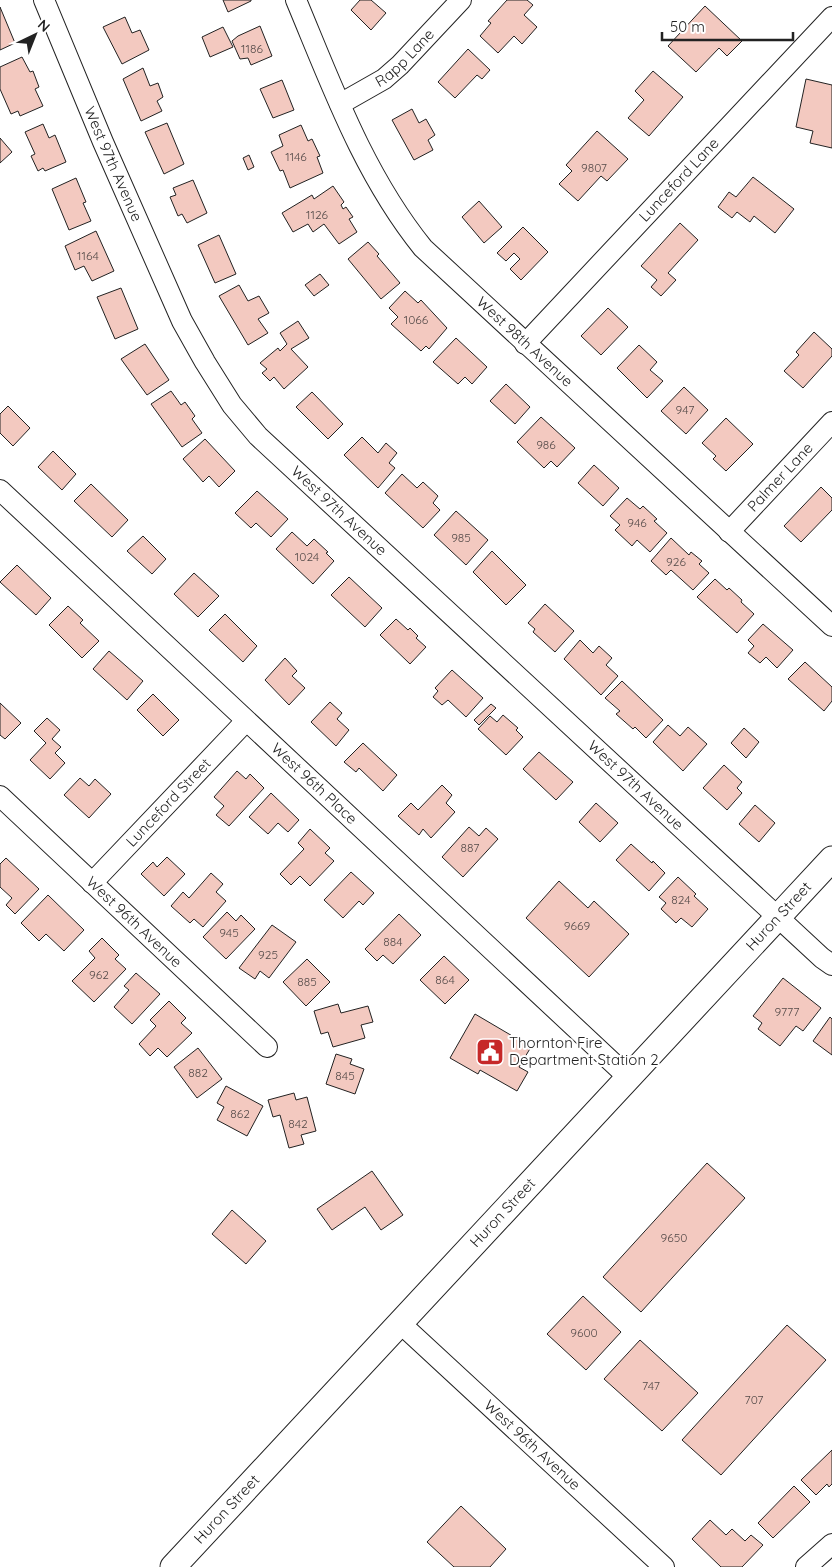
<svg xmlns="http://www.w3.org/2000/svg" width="832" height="1567" viewBox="0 0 832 1567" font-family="Quicksand,sans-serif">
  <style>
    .building { fill: #f3c9c0; stroke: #222 }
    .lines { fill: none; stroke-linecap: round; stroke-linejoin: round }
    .minor-casing { stroke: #222; stroke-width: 22 }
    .major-casing { stroke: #222; stroke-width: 27 }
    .minor { stroke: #fff; stroke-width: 20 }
    .major { stroke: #fff; stroke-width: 25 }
    .labels { text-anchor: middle; stroke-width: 4; stroke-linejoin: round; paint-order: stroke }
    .number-label { font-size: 12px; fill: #564c4a }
    .street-label { font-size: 15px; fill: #222; stroke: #fff }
    .poi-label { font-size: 15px; fill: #222; stroke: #fff; text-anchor: start }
  </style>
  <rect width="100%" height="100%" fill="#fff"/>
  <path class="building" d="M223 0H251V1L228 12Z
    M360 0H371L386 13 371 30 351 10Z
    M507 0H527L533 5 524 15 537 27 522 44 514 36 498 53 480 36 491 23 488 21Z
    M705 6 742 41 727 56 719 48 696 72 668 46Z
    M0 7 15 43 0 50Z
    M125 17 132 33 140 30 149 50 122 64 103 27Z
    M260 26 272 56 251 65 248 58 240 59 232 41 238 36Z
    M223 27 233 47 210 57 202 37Z
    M468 49 490 70 482 79 477 75 455 98 438 82Z
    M22 57 30 72 33 71 39 87 35 89 43 106 20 116 18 111 11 114 0 89V67Z
    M143 68 150 86 158 83 163 97 157 101 162 111 141 121 123 79Z
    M653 71 683 97 649 136 628 118 644 100 635 91Z
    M806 79 832 85V148L810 143 813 131 796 127Z
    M282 80 294 110 273 118 260 89Z
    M412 109 419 123 426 119 435 135 428 140 433 150 414 160 392 120Z
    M167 123 184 164 164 174 145 132Z
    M43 124 49 138 55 135 66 162 45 171 43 168 38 171 31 156 35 154 25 132Z
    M301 125 308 141 312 139 320 156 317 157 323 173 290 188 283 170 280 171 271 152 283 146 279 135Z
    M597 131 628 159 607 181 601 176 578 201 559 184 572 171 566 165Z
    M0 138 12 152 0 163Z
    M249 155 254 167 248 170 243 158Z
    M753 177 794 209 775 233 754 216 750 222 737 212 732 218 718 207 729 192 736 197Z
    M76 178 86 202 83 203 91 221 69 230 52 189Z
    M193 180 207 213 187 223 182 214 178 216 170 197 176 195 173 188Z
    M333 186 344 202 341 205 343 209 346 207 353 217 349 219 357 232 339 244 324 224 313 232 308 224 293 232 282 213 312 195 314 199Z
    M479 201 502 227 484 243 462 217Z
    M680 223 698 240 668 273 676 280 661 296 651 287 657 280 641 266Z
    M523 227 548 252 521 280 510 269 520 259 514 253 506 261 497 253Z
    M96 231 114 271 92 281 84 266 75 270 65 246Z
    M219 235 236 274 215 283 198 245Z
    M368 242 379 254 377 256 400 283 381 299 348 259Z
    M320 274 329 285 314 296 305 285Z
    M239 285 248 301 259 296 269 313 258 319 268 333 248 345 219 296Z
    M121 288 138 329 115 339 97 297Z
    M405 291 418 303 421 300 447 328 429 349 426 346 421 351 391 324 398 317 389 308Z
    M608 308 628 327 601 355 581 336Z
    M298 321 309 338 291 349 308 367 284 389 274 377 270 381 262 373 267 369 260 363 278 348 280 351 287 344 280 333Z
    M814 332 832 349V356L803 388 784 371 799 355 796 352Z
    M456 338 487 367 472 384 465 377 458 384 433 362Z
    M145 344 169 380 147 395 121 359Z
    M639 345 657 362 650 370 663 381 647 398 617 368Z
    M506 384 530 407 515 424 490 401Z
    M684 387 708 410 686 434 661 411Z
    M171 391 181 405 185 402 195 416 192 419 202 433 182 447 151 404Z
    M312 392 343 424 328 439 296 407Z
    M8 406 30 428 13 446 0 433V414Z
    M541 417 575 448 557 467 551 461 544 468 517 442Z
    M726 418 753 444 726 471 713 459 716 456 702 443Z
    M362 437 378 453 386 443 397 453 389 463 395 468 378 488 344 455Z
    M205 439 235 471 219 487 209 476 203 482 183 459Z
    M53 451 76 474 62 490 38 467Z
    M594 465 619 488 603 506 578 483Z
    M402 474 417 488 423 482 438 496 433 503 440 510 423 528 385 493Z
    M91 484 128 520 112 537 74 501Z
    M821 487 832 498V510L801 542 784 526Z
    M257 491 288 519 271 537 256 523 251 528 235 513Z
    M627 498 640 509 643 506 657 519 654 521 667 533 650 552 637 540 632 546 615 530 620 525 610 516Z
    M456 511 488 540 466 565 434 535Z
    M292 532 307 546 314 539 328 552 326 553 334 561 313 584 276 549Z
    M143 536 166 559 152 574 127 551Z
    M671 538 689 555 691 552 702 561 699 564 709 573 693 590 671 570 666 575 651 561Z
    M492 551 526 585 506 605 473 572Z
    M17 565 51 598 36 615 0 582Z
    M194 573 219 596 198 617 174 594Z
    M349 577 382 608 365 627 331 595Z
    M715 579 727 590 729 588 742 600 741 602 754 614 737 633 697 597Z
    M545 604 574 631 555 652 533 632 535 629 528 623Z
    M68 606 83 620 80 623 99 641 82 658 49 625Z
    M225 614 257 646 243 662 209 630Z
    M396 619 408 630 410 628 418 636 416 638 426 647 410 664 380 635Z
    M763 624 793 650 777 668 766 657 760 663 748 653 754 646 748 640Z
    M580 640 593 653 599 646 612 658 606 665 618 676 601 695 564 659Z
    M109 651 143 681 127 700 93 669Z
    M285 658 297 671 292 676 305 688 289 705 265 680Z
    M805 662 832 687V701L824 711 788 679Z
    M452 670 483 698 466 717 448 700 442 705 433 697 438 691 435 688Z
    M622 681 663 720 646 738 635 727 633 729 616 714 620 711 605 698Z
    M153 694 179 720 163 736 137 710Z
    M330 702 342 713 337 719 349 730 336 746 311 722Z
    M0 703 21 723 5 739 0 735Z
    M491 704 496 708 479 725 474 720Z
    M503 715 518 728 516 730 523 737 506 755 478 729 490 716 497 722Z
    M47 718 60 730 52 739 61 747 55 753 65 763 50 779 30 760 46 743 34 731Z
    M668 725 680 736 688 727 707 744 683 771 653 742Z
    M744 728 759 742 746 758 731 743Z
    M363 743 397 775 383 791 359 768 356 772 344 762Z
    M539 752 573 782 556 800 523 769Z
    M724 765 742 782 737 788 742 793 727 810 703 788Z
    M237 771 246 779 250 774 264 788 229 826 216 815 224 806 214 797Z
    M80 778 89 786 95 779 111 794 89 818 64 795Z
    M442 785 452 795 446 803 455 812 431 838 423 829 419 835 398 816 411 803 418 810Z
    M271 793 299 820 288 832 278 823 268 834 249 817Z
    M596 803 618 823 600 842 579 822Z
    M755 805 775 823 759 842 739 824Z
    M469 827 479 836 486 828 498 839 463 877 442 857Z
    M310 829 330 848 325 853 334 861 310 886 300 876 291 885 280 874 304 849 298 843Z
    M631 844 652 863 653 861 665 873 649 891 616 860Z
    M167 857 185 874 164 896 141 874 153 862 157 867Z
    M6 858 39 889 15 914 6 905 12 898 0 887V864Z
    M351 872 374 893 363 905 359 901 343 918 324 900Z
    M211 873 223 884 216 892 226 901 203 927 194 919 190 923 171 906 183 892 189 898Z
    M678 877 696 894 694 896 708 909 692 927 681 918 676 923 661 909 666 903 659 897Z
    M559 881 588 908 594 901 629 934 589 977 526 918Z
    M48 895 84 930 64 951 46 934 39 941 21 923Z
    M227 912 236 921 241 915 255 929 226 959 203 937Z
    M399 914 421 935 393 964 383 955 377 961 365 949Z
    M272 925 296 942 269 978 260 971 255 979 239 968Z
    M102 938 119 955 115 959 126 969 94 1002 72 981 95 958 89 951Z
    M444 956 469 980 445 1004 420 980Z
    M307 959 330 982 306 1006 283 982Z
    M136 973 160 994 132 1024 114 1007 129 990 124 986Z
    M783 978 821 1008 803 1031 796 1026 780 1046 758 1029 762 1023 753 1016Z
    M169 1001 186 1018 181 1023 192 1033 167 1057 158 1048 150 1056 139 1044 156 1026 150 1020Z
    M338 1004 341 1013 368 1006 373 1022 361 1025 365 1038 333 1047 328 1032 321 1034 314 1011Z
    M475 1014 531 1047 519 1067 528 1072 517 1091 480 1070 478 1074 450 1058Z
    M830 1017 832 1019V1055L813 1041Z
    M198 1048 222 1079 197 1098 174 1067Z
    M336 1054 352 1059 350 1064 364 1069 355 1094 326 1084Z
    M226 1086 263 1106 247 1136 217 1120 224 1107 217 1103Z
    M294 1093 296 1100 307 1097 316 1131 301 1135 304 1144 289 1148 280 1115 273 1117 268 1100Z
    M707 1163 745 1198 641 1312 603 1277Z
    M372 1171 403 1215 381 1230 365 1207 332 1230 317 1209Z
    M232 1210 266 1241 246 1264 212 1234Z
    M583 1296 621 1332 586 1370 547 1334Z
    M787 1325 826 1360 721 1475 682 1440Z
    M640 1340 698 1393 662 1431 604 1379Z
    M832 1450V1484L829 1487 827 1484 816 1495 801 1480Z
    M794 1486 810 1502 773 1538 758 1523Z
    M461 1506 506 1549 490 1567H454L427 1542Z
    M710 1520 726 1535 732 1529 745 1541 751 1535 763 1545 742 1567H721L692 1539Z"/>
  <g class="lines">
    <defs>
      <g id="minor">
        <path id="s1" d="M44 0 103 142 182 321 205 362 232 405 258 436 822 958 832 965"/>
        <path id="s2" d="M296 0C332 86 364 175 423 248L832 626"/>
        <path id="s3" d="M340 104 384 79 400 65 461 0"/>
        <path id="s4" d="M525 344 832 17"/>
        <path id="s5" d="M0 490 628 1077"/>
        <path id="s6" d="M729 532 832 422"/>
        <path id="s7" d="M0 796 267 1047"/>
        <path id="s8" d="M92 883 246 721"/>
        <path id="s9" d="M400 1323 664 1567"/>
        <path d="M806 1567 832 1544"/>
      </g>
      <g id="major">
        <path id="s10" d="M173 1567 832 859"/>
      </g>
    </defs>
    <use href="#minor" class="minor-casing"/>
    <use href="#major" class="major-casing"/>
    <use href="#minor" class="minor"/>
    <use href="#major" class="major"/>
  </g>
  <defs>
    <symbol id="civic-square" viewBox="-11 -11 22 22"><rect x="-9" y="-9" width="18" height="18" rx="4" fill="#c62828" stroke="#fff"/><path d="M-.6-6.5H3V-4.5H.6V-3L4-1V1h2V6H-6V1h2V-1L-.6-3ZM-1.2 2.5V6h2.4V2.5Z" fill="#fff"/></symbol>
  </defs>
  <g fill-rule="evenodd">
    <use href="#civic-square" x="474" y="1036" width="32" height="32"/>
  </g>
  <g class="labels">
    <g class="number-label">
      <text x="252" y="53">1186</text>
      <text x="296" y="161">1146</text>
      <text x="594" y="172">9807</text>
      <text x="317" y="219">1126</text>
      <text x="88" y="260">1164</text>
      <text x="416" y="324">1066</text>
      <text x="685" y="414">947</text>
      <text x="546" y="449">986</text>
      <text x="637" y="527">946</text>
      <text x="461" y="542">985</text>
      <text x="307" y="561">1024</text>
      <text x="676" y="566">926</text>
      <text x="470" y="852">887</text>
      <text x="681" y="904">824</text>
      <text x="577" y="930">9669</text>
      <text x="229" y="937">945</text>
      <text x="393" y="946">884</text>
      <text x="268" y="959">925</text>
      <text x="99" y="979">962</text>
      <text x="445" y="984">864</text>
      <text x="307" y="986">885</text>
      <text x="787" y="1016">9777</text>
      <text x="198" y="1077">882</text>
      <text x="345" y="1080">845</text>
      <text x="240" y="1118">862</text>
      <text x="298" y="1128">842</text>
      <text x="674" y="1242">9650</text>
      <text x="584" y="1337">9600</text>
      <text x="651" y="1390">747</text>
      <text x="754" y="1404">707</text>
    </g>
    <g class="street-label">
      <text dy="5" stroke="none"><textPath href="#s3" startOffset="80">Rapp Lane</textPath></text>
      <text dy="5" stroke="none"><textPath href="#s1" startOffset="178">West 97th Avenue</textPath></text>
      <text dy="5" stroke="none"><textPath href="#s4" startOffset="225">Lunceford Lane</textPath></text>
      <text dy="5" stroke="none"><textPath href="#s2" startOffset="418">West 98th Avenue</textPath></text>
      <text dy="5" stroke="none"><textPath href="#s6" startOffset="75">Palmer Lane</textPath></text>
      <text dy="5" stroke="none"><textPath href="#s1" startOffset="598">West 97th Avenue</textPath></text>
      <text dy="5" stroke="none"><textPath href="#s5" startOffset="430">West 96th Place</textPath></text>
      <text dy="5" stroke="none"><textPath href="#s1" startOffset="1002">West 97th Avenue</textPath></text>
      <text dy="5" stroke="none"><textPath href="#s8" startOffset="111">Lunceford Street</textPath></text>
      <text dy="5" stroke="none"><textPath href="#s10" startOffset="889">Huron Street</textPath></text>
      <text dy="5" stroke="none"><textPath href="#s7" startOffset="184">West 96th Avenue</textPath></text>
      <text dy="5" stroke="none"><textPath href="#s10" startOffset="484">Huron Street</textPath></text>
      <text dy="5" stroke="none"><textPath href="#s9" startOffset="180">West 96th Avenue</textPath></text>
      <text dy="5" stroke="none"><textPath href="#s10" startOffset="79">Huron Street</textPath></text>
    </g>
    <g class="poi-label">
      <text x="509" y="1048">Thornton Fire<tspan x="509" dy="17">Department Station 2</tspan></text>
    </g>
  </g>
  <g transform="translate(35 35) rotate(43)" stroke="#ffffff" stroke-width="4" paint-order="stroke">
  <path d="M0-4L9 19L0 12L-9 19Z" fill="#222222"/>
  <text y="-8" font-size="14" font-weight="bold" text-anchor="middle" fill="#222222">N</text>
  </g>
  <path d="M662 32v8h131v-8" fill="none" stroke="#222222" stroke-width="2.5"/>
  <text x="670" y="32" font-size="15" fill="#222222" stroke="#ffffff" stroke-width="4" paint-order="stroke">50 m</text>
</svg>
